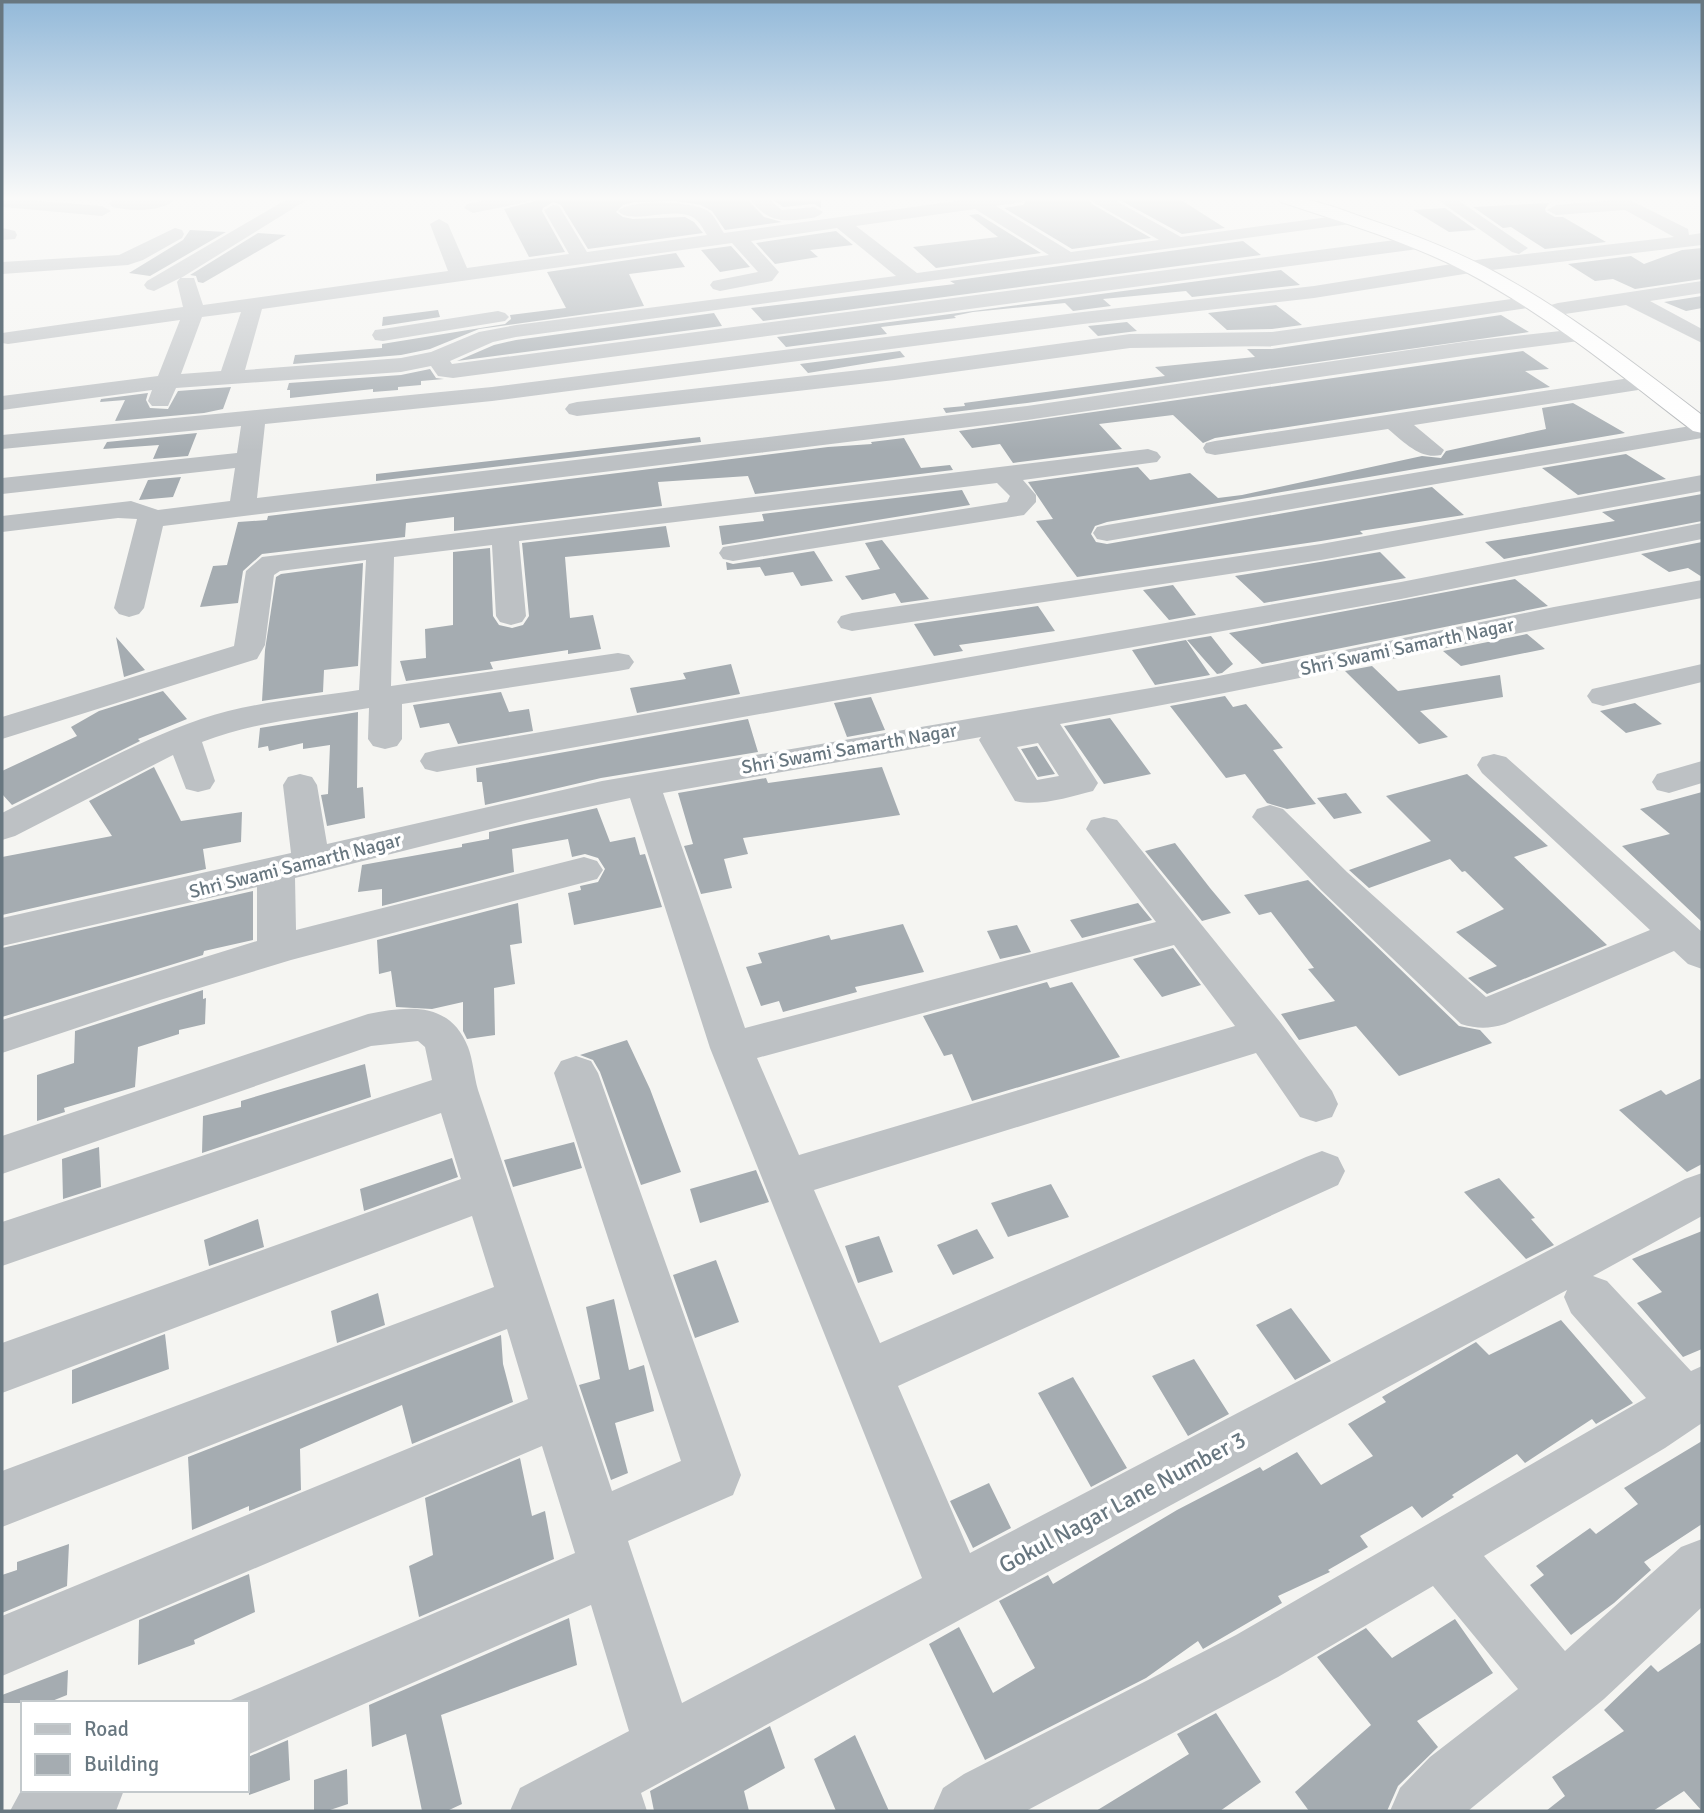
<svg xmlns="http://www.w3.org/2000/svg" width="1704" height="1813" viewBox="0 0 1704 1813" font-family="Signika,sans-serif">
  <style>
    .building { fill: #a5acb1 }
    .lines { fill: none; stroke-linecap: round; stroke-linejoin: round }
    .highway-casing { stroke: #b1b4b7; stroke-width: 2 }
    .minor { fill: #bdc1c4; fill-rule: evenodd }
    .highway { fill: #fff; fill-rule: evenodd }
    .labels { text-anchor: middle; stroke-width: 7; stroke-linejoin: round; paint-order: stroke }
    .street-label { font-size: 19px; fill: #687780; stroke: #fff }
    .near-street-label { font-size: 23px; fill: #687780; stroke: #fff }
  </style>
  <rect width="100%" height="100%" fill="#f5f5f2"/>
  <path class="building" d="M547 198H746L764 217 782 222 725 230 712 211 701 205 676 201 634 202 623 205 616 212 623 217 633 219 685 217 694 222 703 233 588 249 561 205 553 202 543 208 542 211 565 252 529 257 504 209Z
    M771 198H821V208L814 204 783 207Z
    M1028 198H1088L1092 204 1151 238 1072 249 1004 208 1023 205Z
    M1116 198H1178L1225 228 1182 234Z
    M1549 203 1545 209 1546 212 1555 217H1563L1606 242 1545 249 1511 227 1503 228 1473 207Z
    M1445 208 1476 230 1449 232 1413 210Z
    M978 214 1041 253 936 268 913 247 998 237 969 215Z
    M190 230 226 232 150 276 129 273 183 240Z
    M836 231 853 245 810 250 818 257 775 264 756 243Z
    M258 233 286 235 203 283 198 282 196 276 190 275Z
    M1243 241 1261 255 763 321 751 308 955 284 950 281Z
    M731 246 750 267 720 272 701 250Z
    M1702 248V279L1635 289 1613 279 1595 281 1568 264 1631 256 1644 264 1682 250Z
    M676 253 685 267 629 274 644 306 479 329 430 349 401 355 293 364 295 355 382 348V344L505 324 511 319 510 315 566 308 547 272Z
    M1281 270 1300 285 1192 297 1186 291 1103 299 1111 306 1073 311 1065 303 973 312 954 316 956 318 881 327 887 334 786 347 777 337Z
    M1702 296V308L1686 311 1664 302Z
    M1276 305 1302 325 1272 329 1227 330 1208 313Z
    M438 310 440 317 382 326 383 317Z
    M714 313 722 326 457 361 494 345 516 340Z
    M1501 315 1529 332 1027 403 946 413 943 408 965 406 964 403 1165 376 1155 367 1255 357 1247 349H1272Z
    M1127 322 1137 331 1098 336 1088 326Z
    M900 351 905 357 808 373 800 364Z
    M1523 351 1549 369 1525 371 1550 387 1215 438 1203 443 1173 415 1099 424 1122 449 1013 463 1000 444 972 448 959 431Z
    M430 369 436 378 444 379 421 381V385L398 387V390L373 392V389L290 398V390H287L289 383 401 375Z
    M231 387 223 409 204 413 115 421 125 400 100 402 101 399 148 393 146 400 150 408 168 409 178 391Z
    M1573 403 1625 433 1107 522 1095 526 1091 534 1096 542 1107 544 1432 487 1464 515 1360 531 1363 534 1321 541 1110 572 1077 577 1036 521 1053 519 1028 482 1138 467 1150 480 1190 473 1218 498 1242 495 1422 456 1441 458 1446 451 1546 429 1542 408Z
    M197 433 188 456 153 459 159 445 103 449 107 442Z
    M700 437 701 442 376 481V474Z
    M904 438 921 468 950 465 953 470 755 494 748 476 658 482 662 506 454 531V517L406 523 405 537 262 554 243 571 238 603 200 607 213 566 227 565 238 522 267 520 268 516 828 447 872 444 871 442Z
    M1626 454 1666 479 1578 495 1542 468Z
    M181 477 173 497 139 500 148 480Z
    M962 490 970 505 722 545 719 526 764 521 762 514Z
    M1702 494V521L1504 559 1485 542 1615 521 1602 512Z
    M666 526 670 547 565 557 570 618 593 615 601 649 568 654V650L490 662 493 669 406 681 400 661 426 658 425 629 453 625V552L490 548 493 616 499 625 512 628 523 625 529 616 522 543Z
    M882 540 901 564 929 599 901 603 895 593 862 600 845 576 880 569 865 543Z
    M1702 542V577L1688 568 1669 572 1641 554Z
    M814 551 833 581 801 586 793 572 765 576 760 567 727 570 726 562 733 564Z
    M1380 552 1406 578 1264 603 1235 576Z
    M363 563 358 666 324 670 323 692 262 701 265 650 276 577 281 574Z
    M1515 579 1548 606 1262 664 1229 633Z
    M1173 585 1196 615 1169 620 1143 590Z
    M1038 606 1055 631 959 645 963 651 934 656 914 624Z
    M1527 634 1545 649 1461 666 1443 651Z
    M1211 636 1233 664 1222 673 1217 674 1187 640Z
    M116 637 145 670 124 677Z
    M1186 640 1210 675 1155 685 1132 650Z
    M731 664 740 694 637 713 630 688 686 679 683 673Z
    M1372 666 1398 691 1500 675 1503 697 1420 711 1448 737 1419 744 1345 671Z
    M163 691 187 719 138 739 140 741 12 805 2 794V771L77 736 71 727 99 711Z
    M501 692 509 712 529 709 533 731 458 744 449 723 420 728 413 705Z
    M1225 696 1233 707 1246 704 1283 748 1273 750 1316 804 1287 809 1267 803 1245 774 1226 778 1170 706Z
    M871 697 885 730 847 737 834 703Z
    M1635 703 1662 724 1626 733 1600 711Z
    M358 712 357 788 363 787 365 818 327 826 321 795 328 794 330 745 303 749V743L269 751 268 746 258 748 260 728Z
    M1110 718 1151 774 1104 784 1064 726Z
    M748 719 758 752 601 778 485 805 482 782H477L476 768Z
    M1037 746 1055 774 1038 777 1021 749Z
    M154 767 181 821 242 812 241 842 203 849 206 869 2 915V857L112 836 89 801Z
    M882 767 900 815 743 838 748 854 724 859 732 888 701 894 684 846 693 844 678 793 766 778 768 783Z
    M1467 774 1548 846 1514 857 1607 945 1487 994 1468 978 1497 966 1456 932 1504 909 1465 871 1462 872 1450 859 1369 888 1349 870 1431 841 1386 796Z
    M1702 792V922L1622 846 1670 834 1640 809Z
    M1346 793 1362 813 1334 819 1317 798Z
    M597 808 610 842 635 837 640 855 645 854 662 907 574 925 568 893 581 890 580 886 598 882 605 869 598 858 585 854 572 857 568 839 512 849 514 872 382 906V889L358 892 362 865 462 847V844L489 839V832Z
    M1175 843 1210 888 1231 913 1202 921 1145 851Z
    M1308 880 1459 1026 1480 1030 1492 1043 1399 1076 1356 1026 1299 1040 1281 1014 1335 1001 1308 969 1314 968 1271 912 1259 915 1244 895Z
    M253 891V940L204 951 203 955 2 1017V948Z
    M518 903 522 943 510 945 515 984 494 988 495 1035 467 1039 463 1031V1002L432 1009 396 1007 391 971 379 974 377 940Z
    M1138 903 1152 920 1082 938 1070 920Z
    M903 924 924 972 855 987 857 992 783 1012 779 1001 761 1006 746 967 762 963 758 953 829 935 831 940Z
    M1017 925 1031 952 1000 959 987 931Z
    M1173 948 1201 985 1162 997 1133 959Z
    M1047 982 1050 988 1072 982 1120 1057 972 1101 952 1054 944 1056 923 1016Z
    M203 990V999L206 998 205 1024 179 1030V1034L138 1047 135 1087 64 1108 65 1112 37 1121V1075L74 1063 75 1031Z
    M627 1040 650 1089 681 1172 641 1185 600 1072 593 1060 580 1055Z
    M365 1064 371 1097 202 1153 203 1116 241 1107V1101Z
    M1702 1078V1164L1687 1172 1619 1110 1661 1090 1666 1095Z
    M574 1142 582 1168 513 1187 504 1160Z
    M99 1147 101 1187 63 1199 62 1159Z
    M452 1158 458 1177 364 1211 360 1189Z
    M756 1170 769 1202 700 1223 690 1189Z
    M1499 1178 1535 1218 1531 1219 1554 1245 1526 1259 1464 1192Z
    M1051 1184 1069 1217 1008 1237 991 1203Z
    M258 1219 264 1247 209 1266 204 1240Z
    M977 1229 994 1258 953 1275 937 1245Z
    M1702 1231V1349L1683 1357 1637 1303 1662 1292 1632 1259Z
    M879 1236 893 1272 858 1283 845 1246Z
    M716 1260 739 1322 695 1338 673 1275Z
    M378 1293 385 1325 337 1343 331 1311Z
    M614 1299 629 1370 644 1365 654 1411 615 1423 628 1473 611 1480 579 1385 600 1379 586 1307Z
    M1291 1308 1331 1361 1295 1380 1256 1325Z
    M1561 1320 1633 1403 1596 1424 1592 1419 1525 1463 1517 1454 1452 1495 1454 1497 1422 1518 1412 1506 1360 1536 1368 1547 1328 1570 1330 1572 1278 1596 1282 1603 1203 1649 1198 1641 1146 1678 985 1760 929 1644 959 1627 993 1693 1035 1668 999 1601 1048 1575 1053 1584 1177 1510 1260 1467 1263 1471 1297 1452 1321 1485 1373 1456 1348 1424 1386 1402 1382 1397 1476 1342 1489 1355Z
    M165 1334 169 1369 72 1404V1370Z
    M501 1335 503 1364 513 1402 412 1444 402 1405 300 1449 301 1490 249 1511V1506L192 1530 188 1457Z
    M1194 1359 1229 1414 1188 1436 1152 1376Z
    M1073 1377 1127 1468 1091 1487 1038 1393Z
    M1702 1441V1524L1644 1562 1651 1570 1614 1603 1571 1635 1530 1585 1544 1575 1536 1566 1590 1528 1596 1534 1638 1504 1624 1488Z
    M520 1458 532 1516 545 1511 554 1559 419 1617 409 1566 433 1555 425 1498Z
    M989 1483 1011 1528 973 1548 950 1501Z
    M69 1544 67 1586 2 1613V1575L17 1570V1562Z
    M249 1574 255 1612 194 1640 195 1644 138 1665 139 1620Z
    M569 1618 577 1665 441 1715 462 1804 447 1811H422L406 1734 372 1747 369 1705Z
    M1455 1619 1493 1673 1417 1721 1438 1747 1398 1786 1387 1811H1309L1295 1792 1371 1725 1317 1657 1366 1628 1392 1658Z
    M1702 1642V1811L1684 1791 1653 1811H1546L1565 1796 1552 1777 1624 1731 1604 1710 1651 1665 1658 1672Z
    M68 1670 67 1695 47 1703H2V1695Z
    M1216 1713 1261 1782 1220 1811H1096L1189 1754 1177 1734Z
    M770 1726 785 1768 744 1791 749 1811H654L650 1791Z
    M855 1735 889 1811H836L814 1759Z
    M288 1740 290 1780 249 1795 248 1757Z
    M347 1769 348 1804 327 1811H314V1780Z"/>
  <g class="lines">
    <defs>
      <path id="highway" d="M1278 198C1308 196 1337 208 1365 218 1416 235 1465 254 1511 281 1579 320 1640 368 1702 415V433L1693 431C1620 375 1548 315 1466 272 1407 241 1343 223 1281 202Z"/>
    </defs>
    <use href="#highway" class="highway-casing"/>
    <path class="minor" d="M2 198 102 206 111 211 102 216 3 207Z
      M118 198H177C163 213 130 211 112 207L109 203Z
      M289 198H310L181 278H194L203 305 448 271 430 224 439 219 448 224 467 268 569 254 544 210 553 205 559 206 587 252 707 235C703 229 700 222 694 218 674 205 631 226 618 211 629 199 694 201 708 211 715 216 719 226 724 233L978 198H1025L1023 202 996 206 1071 252 1159 240 1093 202 1091 198H1111L1181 237 1350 214 1359 219 1350 224 516 337 493 342 450 361 452 364 1418 237 1427 243 1418 249 453 378 438 376 431 366 401 372 176 388 168 406H152L148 401 152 390 2 410V396L158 376 180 320 8 344 2 343V333L183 307 177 282 180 278 154 291 147 289 144 285 147 281ZM975 209 1049 255 917 273 856 226ZM837 228 896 276 516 325 479 332 431 352 401 358 245 370 262 309 732 243 758 272 713 281 710 285 713 289 720 291 772 281 779 272 751 241ZM241 312 221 371 181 374 202 317Z
      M497 198H530L527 202 473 213 464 208 467 204Z
      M749 198H767L782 210 814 207 823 212C818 218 811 218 803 219 779 223 763 218 749 198Z
      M1435 198H1455L1528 248 1519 254 1512 252Z
      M1628 199 1688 229 1689 235 1702 233V245L1483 271 1314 298 1083 324 492 401 265 424 257 498 1027 406 1470 341 1579 329 1587 330 1590 335 1587 340 1579 341 1470 355 1027 420 163 526 144 608 139 614 129 617 119 614 114 608 137 519 118 518 2 532V516L131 501 158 510 230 501 235 468 2 494V478L237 453 241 426 2 449V435L492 387 1083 312 1314 286 1483 259 1674 237 1625 210 1556 215 1547 210 1556 205Z
      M2 228 15 231 17 235 15 239 2 240Z
      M175 228 182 230 184 234 182 238 143 260 128 265 2 274V262L119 255Z
      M1702 281V293L1650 301 1702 329V343L1626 305 1558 315 1551 313 1548 309 1551 305 1558 303Z
      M1534 296 1541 298 1544 302 1541 306 1272 346 1130 348 895 380 577 416 569 414 565 409 569 404 577 402 895 366 1130 334 1272 332Z
      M498 311 505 313 509 317 505 321 383 341 375 340 372 335 375 330 383 329Z
      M1643 376 1651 378 1654 383 1651 388 1414 425 1444 450 1441 455C1420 460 1403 441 1388 429L1215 455 1206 453 1203 448 1206 443 1215 441Z
      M1702 424V438L1107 541 1097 539 1093 533 1097 527 1107 525Z
      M1148 449 1157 452 1161 457 1157 462 1023 480 1036 495V502L1024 515 733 561 723 559 719 553 723 547 1007 502 1010 496 997 483 519 541 526 616 522 622 511 625 500 622 496 616 492 545 394 557 391 686 618 653 629 655 634 662 629 669 618 671 402 704V739L397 746 385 749 373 746 368 739 369 708C313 717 255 721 202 742L215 781 210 789 198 792 186 789 173 755 15 836 2 840V813C67 781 132 743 201 719 251 702 307 698 359 690L366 560 280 571 274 575 265 645 257 659 2 739V717L234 646 246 571 262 557Z
      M1702 475V491L1321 560 852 631 841 628 837 622 841 616 852 613 1321 544Z
      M1702 523V539L1401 599 437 772 425 769 420 761 425 753 437 750 1401 582Z
      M1702 580V598C1487 637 1275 686 1060 724L1098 783 1093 791C1070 797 1038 807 1015 801L979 740 981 737 663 793 745 1028 1156 922 1086 829 1091 820 1104 817 1117 820 1280 1022 1332 1091 1338 1104 1332 1117 1316 1122 1300 1117 1256 1053 814 1190 880 1343 1306 1157 1322 1151 1338 1157 1345 1171 1338 1185 898 1386 970 1553 1685 1179 1702 1173V1216L1593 1276 1607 1281 1691 1371 1702 1366V1423L1665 1448 1484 1556 1565 1651 1681 1547 1702 1539V1607L1604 1699 1468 1811H1390L1400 1788 1430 1757 1518 1689 1433 1586 1278 1677 1026 1811H933L943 1788 964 1774 1236 1635 1646 1398 1571 1313 1564 1297 1567 1290 641 1793 647 1811H510L520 1788 629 1731 591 1605 247 1755V1703H224L575 1553 542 1446 2 1676V1616L528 1399 507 1329 2 1527V1471L494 1287 472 1216 2 1393V1343L461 1179 441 1113 2 1266V1222L432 1080 425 1047 418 1041 371 1046 2 1174V1136L368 1014C408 1006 450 1001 468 1047 473 1060 474 1076 478 1090L612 1491 681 1461 554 1073 561 1061 576 1056 591 1061 598 1073 741 1475 733 1495 628 1541 682 1703 922 1578 710 1048 630 798 527 820 295 878 296 930 584 857 597 861 603 870 597 879 291 960 160 1000 2 1053V1020L257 941V887L2 946V918L291 853 283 785 288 777 300 774 312 777 317 785 327 844 602 781 1204 679 1554 607ZM1038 743 1059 776 1037 780 1017 747ZM1174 945 1235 1026 799 1155 757 1058Z
      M1702 664V682L1603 706 1592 703 1587 696 1592 689Z
      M1494 754 1506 757 1702 932V969L1688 964 1674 951 1505 1024C1488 1029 1478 1029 1461 1024L1321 890 1252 817 1257 809 1270 805 1283 809 1347 872 1486 997 1650 930 1482 773 1477 765 1482 757Z
      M1702 761V783L1669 793 1657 790 1652 782 1657 774Z
      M23 1787V1790H124L116 1811H10Z"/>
    <use href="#highway" class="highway"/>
  </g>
  <linearGradient id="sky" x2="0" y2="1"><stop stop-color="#93b9d9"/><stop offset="0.44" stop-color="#fafaf9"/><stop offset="1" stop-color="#fafaf9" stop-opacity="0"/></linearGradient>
  <rect width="1704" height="451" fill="url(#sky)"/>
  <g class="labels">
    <g class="street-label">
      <text transform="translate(1407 646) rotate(-12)" y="7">Shri Swami Samarth Nagar</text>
      <text transform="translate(849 748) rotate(-10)" y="7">Shri Swami Samarth Nagar</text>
      <text transform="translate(295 865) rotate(-14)" y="7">Shri Swami Samarth Nagar</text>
    </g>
    <g class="near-street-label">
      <text transform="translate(1122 1502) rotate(-28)" y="8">Gokul Nagar Lane Number 3</text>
    </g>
  </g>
  <rect width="1704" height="1813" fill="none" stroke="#687780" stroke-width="7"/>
  <rect x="21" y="1701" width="228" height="91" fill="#ffffff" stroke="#c3c9cc" stroke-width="2"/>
  <rect x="35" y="1724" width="35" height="10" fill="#bdc1c4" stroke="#c3c9cc" stroke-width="2"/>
  <text x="84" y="1736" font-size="21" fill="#687780">Road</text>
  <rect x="35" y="1754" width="35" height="21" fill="#a5acb1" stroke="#c3c9cc" stroke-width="2"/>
  <text x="84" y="1771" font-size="21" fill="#687780">Building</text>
</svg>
